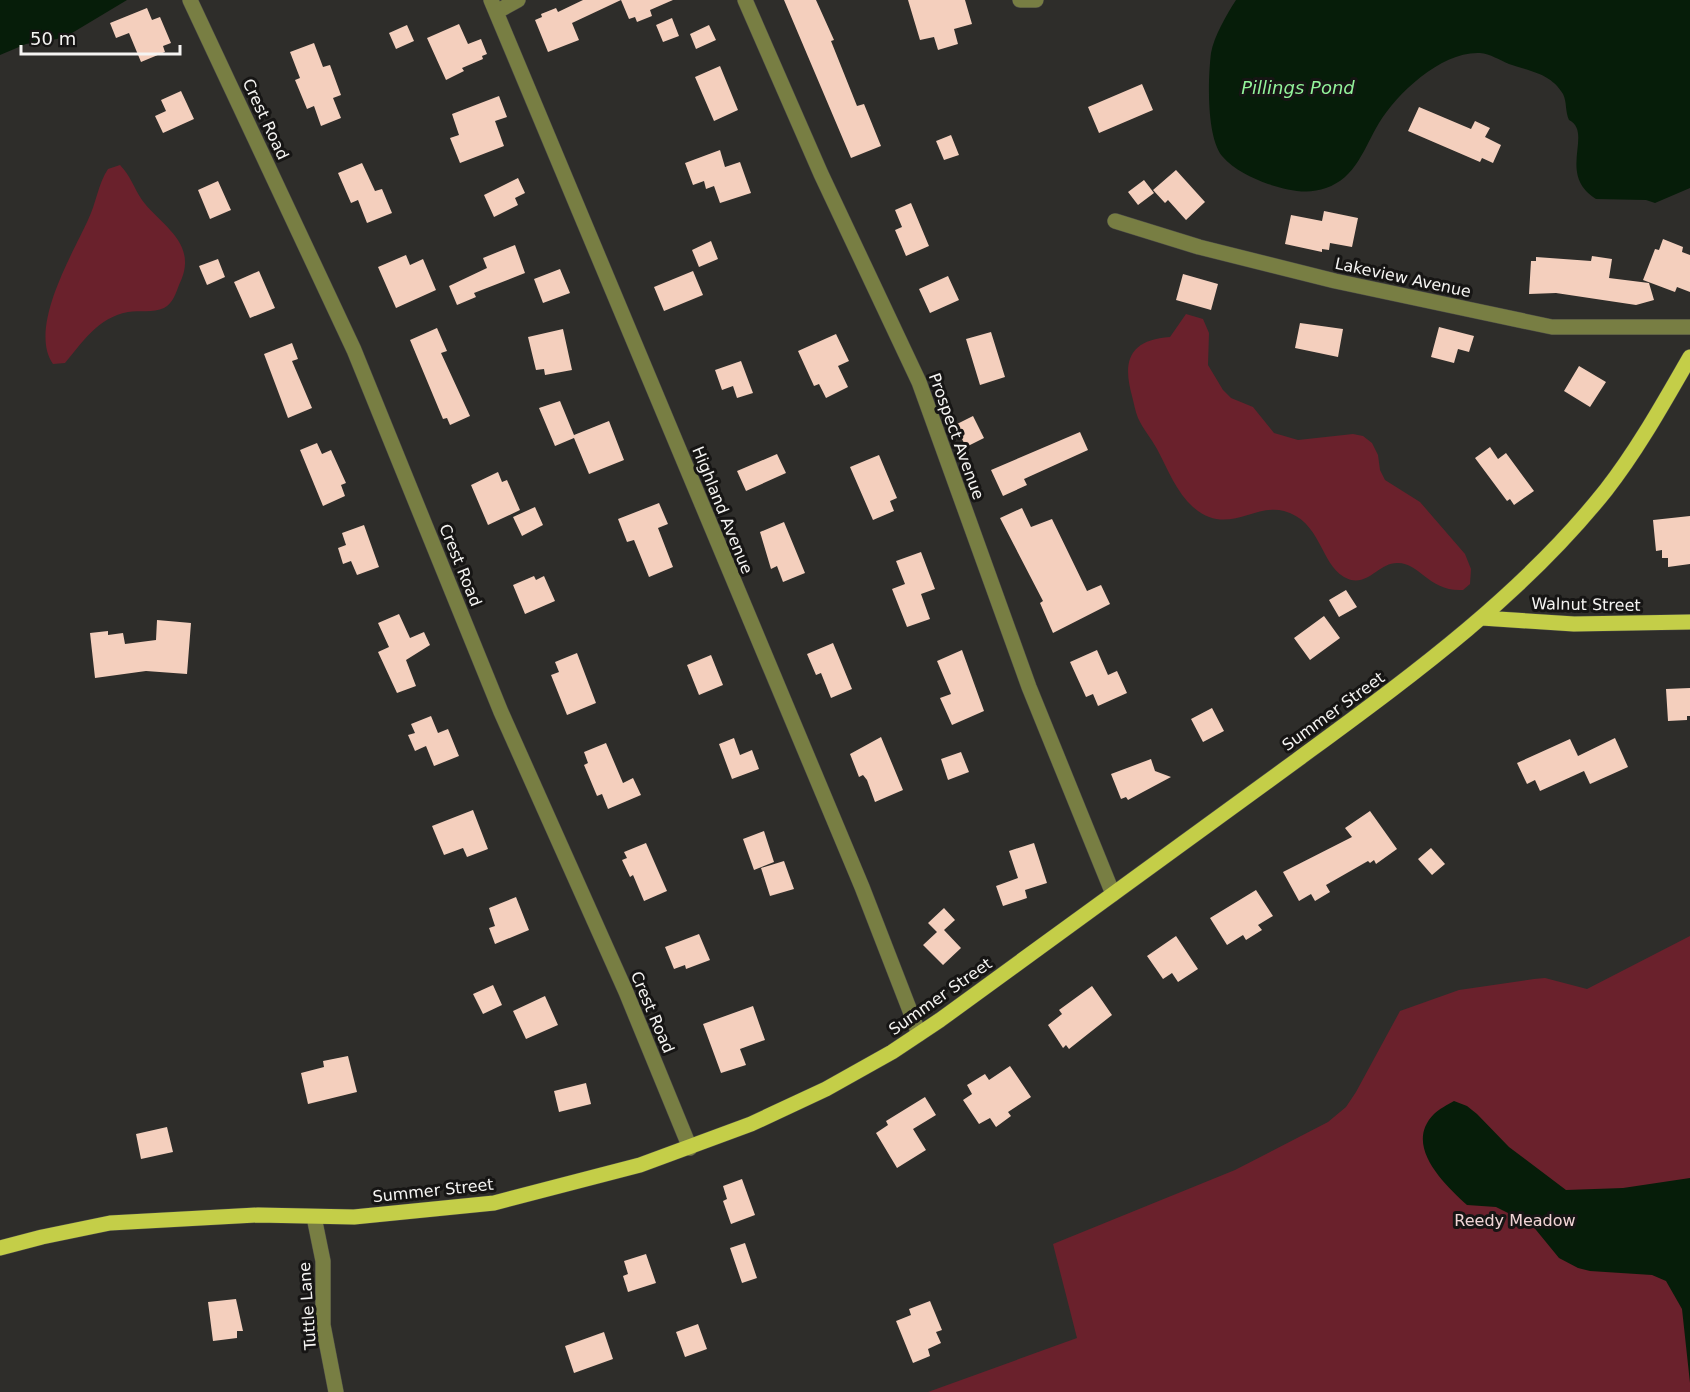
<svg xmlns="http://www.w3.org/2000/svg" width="1690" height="1392" viewBox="0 0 1690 1392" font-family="'DejaVu Sans',sans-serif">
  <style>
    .green { fill: #6a212c }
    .water { fill: #061d09 }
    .building { fill: #f4cfbd }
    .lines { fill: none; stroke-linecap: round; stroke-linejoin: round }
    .minor-casing { stroke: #4a4946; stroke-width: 16 }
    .major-casing { stroke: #4a4946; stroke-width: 16 }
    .minor { stroke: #787e43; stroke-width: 15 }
    .major { stroke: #c4ce48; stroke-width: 15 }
    .labels { text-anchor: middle; stroke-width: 6; stroke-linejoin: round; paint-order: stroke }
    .street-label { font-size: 16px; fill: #f5f4f2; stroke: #161514 }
    .park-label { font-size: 16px; fill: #f1d5d6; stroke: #161514 }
    .water-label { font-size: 18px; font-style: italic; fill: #93f49b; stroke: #161514 }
  </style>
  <rect width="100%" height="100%" fill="#2e2d2a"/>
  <path class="green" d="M120 165C130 175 134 188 142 200 161 226 200 243 179 285 176 293 173 303 164 308 153 313 139 310 128 312 97 318 83 342 65 363L53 364C28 328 72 255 88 220 96 204 98 184 108 169Z
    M1186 314 1203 319 1209 333 1208 365 1223 390 1231 398 1253 407 1274 433 1298 440 1353 434 1363 436 1372 443 1378 455 1380 470 1385 480 1420 502 1465 554 1471 569 1470 584 1463 590C1429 592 1420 563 1398 563 1378 562 1367 590 1344 577 1320 563 1321 521 1284 511 1253 503 1227 537 1193 507 1177 493 1167 468 1157 449 1151 438 1143 429 1138 418 1135 411 1134 403 1132 396 1122 360 1130 340 1170 337Z
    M1690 936V1392H928L1077 1338 1053 1244 1235 1170 1328 1122 1346 1107 1356 1092 1400 1011 1459 990 1534 979 1545 978 1587 989Z"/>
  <path class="water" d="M0 0H127L72 33 57 39 26 44 0 55Z
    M1236 0H1690V188L1655 203 1646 200 1596 199C1556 174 1594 133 1569 120 1565 111 1567 102 1563 94 1551 73 1529 71 1509 64 1500 60 1490 54 1480 53 1442 51 1397 93 1379 123 1364 148 1356 178 1326 188 1307 195 1287 190 1268 184 1252 178 1234 170 1222 156 1206 135 1208 78 1211 53 1214 36 1227 14 1236 0Z
    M1454 1101 1467 1106 1477 1114 1509 1147 1566 1190 1623 1188 1690 1178V1383L1682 1309 1666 1281 1652 1275 1590 1271 1578 1268 1559 1258 1532 1225 1496 1207 1467 1205C1444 1184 1403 1145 1434 1114 1439 1109 1447 1105 1454 1101Z"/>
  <path class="building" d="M583 0H673L650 10 652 16 637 22 635 17 629 19 621 0 572 23 579 40 548 52 535 20 542 17 541 14 556 8 558 12Z
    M784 0H816L834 40 831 41 857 106 864 104 881 146 851 158Z
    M908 0H965L972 24 954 29 958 44 938 50 934 37 920 40Z
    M147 8 152 20 160 17 171 43 163 46 165 52 141 62 129 33 116 38 110 23Z
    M672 18 679 36 663 42 656 25Z
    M459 24 468 44 481 39 487 54 482 56 483 59 462 68 464 71 446 80 427 38Z
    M407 25 414 41 396 49 389 33Z
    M709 25 716 40 696 49 690 34Z
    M314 43 323 67 330 65 341 95 333 98 341 118 321 126 314 106 307 109 295 80 300 78 290 52Z
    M720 66 738 110 714 121 695 77Z
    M1142 84 1153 110 1099 133 1088 107Z
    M181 91 194 119 163 133 155 116 166 111 161 100Z
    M499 96 507 117 495 121 504 146 460 163 450 138 459 135 452 114Z
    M1419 107 1471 129 1475 121 1490 128 1485 137 1501 145 1493 163 1482 158 1480 162 1408 131Z
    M951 135 959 155 944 160 936 141Z
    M720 150 725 167 740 162 751 193 720 203 714 186 706 189 704 181 693 185 685 163Z
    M362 163 375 191 382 189 392 213 367 223 358 200 351 203 338 173Z
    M1176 170 1205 202 1186 220 1168 200 1165 203 1153 190Z
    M518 178 525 193 515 198 518 205 494 217 484 195Z
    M1144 180 1154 193 1138 205 1128 192Z
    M218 181 231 210 210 219 198 190Z
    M911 203 929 246 906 256 895 230 902 227 895 210Z
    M1324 211 1358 218 1352 247 1330 243 1329 250 1322 249V252L1285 244 1291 215 1322 221Z
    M1663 239 1683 247 1682 252 1690 255V292L1677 287 1675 292 1643 280 1655 249 1659 250Z
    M711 241 718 259 699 267 692 250Z
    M515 245 525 273 474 293 476 297 457 305 449 286 487 268 483 258Z
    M406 255 410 265 423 259 436 290 396 308 378 267Z
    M1592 256 1612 259 1609 278 1649 283 1654 300 1636 305 1556 293 1529 294 1531 261H1536V257L1591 261Z
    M218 259 225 277 207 285 199 266Z
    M560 269 570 293 543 303 534 279Z
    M259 271 275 308 250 318 234 282Z
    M693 271 703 295 664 311 654 287Z
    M1183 274 1218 284 1211 310 1176 300Z
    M948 276 959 300 930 313 919 289Z
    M1300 323 1343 329 1338 357 1295 348Z
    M1439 327 1474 336 1469 352 1458 349 1454 363 1431 357Z
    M437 328 447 351 441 353 470 416 450 425 447 418 443 419 410 340Z
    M563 329 572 370 545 375 544 369 536 370 528 337Z
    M991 332 1005 377 980 385 966 339Z
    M836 334 849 361 838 366 848 387 826 398 819 384 814 386 798 351Z
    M292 343 298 359 292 361 312 408 288 418 264 354Z
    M741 361 753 393 737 398 733 386 722 390 715 370Z
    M1579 366 1606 382 1590 407 1564 391Z
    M560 401 574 435 609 421 624 460 589 474 574 438 555 446 539 408Z
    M973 416 984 438 966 447 955 425Z
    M1080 432 1088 450 1024 479 1027 485 1003 496 991 470Z
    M317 443 322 454 331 450 346 483 341 485 345 496 323 506 300 450Z
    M1490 447 1498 459 1506 453 1534 491 1514 505 1510 499 1507 501 1475 458Z
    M777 454 786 473 746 491 737 471Z
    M879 455 897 498 890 501 894 511 873 520 850 467Z
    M498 472 502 482 507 480 520 510 488 525 471 485Z
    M659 503 668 524 658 528 673 567 649 577 634 540 627 542 618 519Z
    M535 507 543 525 522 536 513 517Z
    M1022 508 1031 527 1052 519 1087 591 1101 585 1110 604 1053 633 1040 603 1043 601 1000 518Z
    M1690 516V564L1668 567V558H1662V550L1656 551 1653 520Z
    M784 522 805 573 783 582 777 566 771 569 760 532Z
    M364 525 379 567 357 575 351 561 343 564 338 548 346 545 342 533Z
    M921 552 935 589 921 594 930 619 907 627 892 589 905 584 896 561Z
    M534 576 536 580 544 576 555 601 525 614 513 585Z
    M1346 590 1357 607 1339 617 1329 600Z
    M399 614 410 638 424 632 430 645 406 660 416 686 397 693 378 652 389 647 378 623Z
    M1324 616 1340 638 1310 660 1294 638Z
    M157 620 191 623 187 674 146 671 95 678 90 633 108 631V635L123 633 125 644 156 640Z
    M833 643 852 689 831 698 821 673 816 675 807 654Z
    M962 650 984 711 952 725 940 698 951 694 937 661Z
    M1097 650 1108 675 1117 671 1127 693 1098 706 1093 694 1086 697 1070 662Z
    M577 653 596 703 567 715 551 675 559 672 555 662Z
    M711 655 723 685 699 695 687 665Z
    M1690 688V716H1687V720L1668 721 1666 689Z
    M1212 708 1224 731 1203 742 1191 719Z
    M431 716 438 733 448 729 459 756 434 766 426 746 415 751 408 735 415 733 411 724Z
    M881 737 903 790 875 802 867 780 863 775 859 777 850 754Z
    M734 738 740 755 752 750 759 769 732 779 719 744Z
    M1615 738 1628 767 1590 784 1584 771 1540 791 1535 780 1527 784 1517 763 1570 739 1578 756Z
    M606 743 623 783 633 778 641 795 608 809 602 794 597 796 584 765 588 763 584 752Z
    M961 752 969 772 948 780 941 759Z
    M1151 759 1155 771 1171 777 1128 800 1126 797 1121 799 1111 774Z
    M473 810 488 849 467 857 463 848 444 855 432 826Z
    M1370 811 1397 849 1376 864 1374 860 1370 863 1368 861 1326 885 1330 892 1315 901 1311 894 1299 901 1283 872 1352 837 1345 828Z
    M764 831 774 862 754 870 743 839Z
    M646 843 667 891 644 901 633 875 630 877 622 860 627 858 624 852Z
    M1034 843 1047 883 1025 890 1027 898 1003 906 996 886 1018 878 1009 851Z
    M1431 848 1445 864 1432 875 1418 859Z
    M784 861 794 889 770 896 761 868Z
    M1256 890 1273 916 1258 925 1262 930 1246 940 1243 935 1227 945 1210 918Z
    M516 897 529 930 495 944 489 928 495 926 489 908Z
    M944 908 955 920 944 930 961 948 943 965 923 945 937 932 928 923Z
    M699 934 710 960 686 969 685 965 674 969 665 947Z
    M1176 936 1198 969 1178 982 1172 973 1163 979 1147 956Z
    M493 985 502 1005 483 1014 473 994Z
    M1092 986 1112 1015 1069 1049 1066 1045 1063 1048 1048 1025 1062 1014 1059 1010Z
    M545 996 558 1025 526 1039 513 1011Z
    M753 1006 765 1040 740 1049 746 1065 721 1073 703 1024Z
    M348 1056 357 1092 308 1104 301 1073 324 1067 323 1061Z
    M1010 1066 1031 1097 1008 1112 1011 1116 996 1127 990 1118 979 1124 963 1100 972 1094 967 1085 985 1074 989 1080Z
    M586 1083 591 1104 559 1112 554 1091Z
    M925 1097 936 1115 913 1129 926 1150 897 1168 876 1133 888 1125 886 1121Z
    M167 1127 173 1152 141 1159 136 1134Z
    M742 1179 755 1215 731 1224 723 1201 727 1199 723 1186Z
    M745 1243 757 1278 742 1283 730 1248Z
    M646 1254 656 1283 628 1292 623 1276 628 1274 624 1261Z
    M236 1299 243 1331H237V1338L213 1341 208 1302Z
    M930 1301 942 1330 936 1332 941 1343 928 1349 930 1356 913 1363 896 1321 911 1315 909 1309Z
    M698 1324 707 1349 685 1357 676 1332Z
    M604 1332 613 1359 574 1373 565 1346Z"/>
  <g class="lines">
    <defs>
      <path id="minor" d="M190 0 354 350 501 712 626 992 690 1148
        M491 0 862 887 919 1034
        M745 0 821 174 919 382 1029 687 1113 894
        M1020 0H1036
        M496 12 518 0
        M1115 221 1199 247 1335 281 1552 327H1690
        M314 1217 323 1261V1325L336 1392"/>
      <path id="major" d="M1482 618 1574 624 1690 622
        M0 1248 42 1237 110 1223 258 1215 354 1217 494 1203 640 1165 751 1124 826 1089 892 1052 940 1020C1059 933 1178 847 1297 760 1407 679 1520 598 1606 490 1638 449 1664 402 1690 357"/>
    </defs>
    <use href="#minor" class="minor-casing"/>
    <use href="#major" class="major-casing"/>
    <use href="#minor" class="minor"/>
    <use href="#major" class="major"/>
  </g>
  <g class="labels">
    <g class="street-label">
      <text transform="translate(266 119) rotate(65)" y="6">Crest Road</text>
      <text transform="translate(1403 277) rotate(12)" y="6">Lakeview Avenue</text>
      <text transform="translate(957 436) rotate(70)" y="6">Prospect Avenue</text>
      <text transform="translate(723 510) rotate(68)" y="6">Highland Avenue</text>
      <text transform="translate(461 565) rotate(68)" y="6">Crest Road</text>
      <text transform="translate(1586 604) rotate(1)" y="6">Walnut Street</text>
      <text transform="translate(1333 711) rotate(-36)" y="6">Summer Street</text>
      <text transform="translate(940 996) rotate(-35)" y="6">Summer Street</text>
      <text transform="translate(653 1012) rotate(67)" y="6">Crest Road</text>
      <text transform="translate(433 1190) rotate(-6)" y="6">Summer Street</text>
      <text transform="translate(307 1306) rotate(-94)" y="6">Tuttle Lane</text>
    </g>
    <g class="park-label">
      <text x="1515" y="1226">Reedy Meadow</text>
    </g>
    <g class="water-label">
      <text x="1298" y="94">Pillings Pond</text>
    </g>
  </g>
  <path d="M21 45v9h159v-9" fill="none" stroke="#f5f4f2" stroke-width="3"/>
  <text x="30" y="45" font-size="18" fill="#f5f4f2" stroke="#161514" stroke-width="4.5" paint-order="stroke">50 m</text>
</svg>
